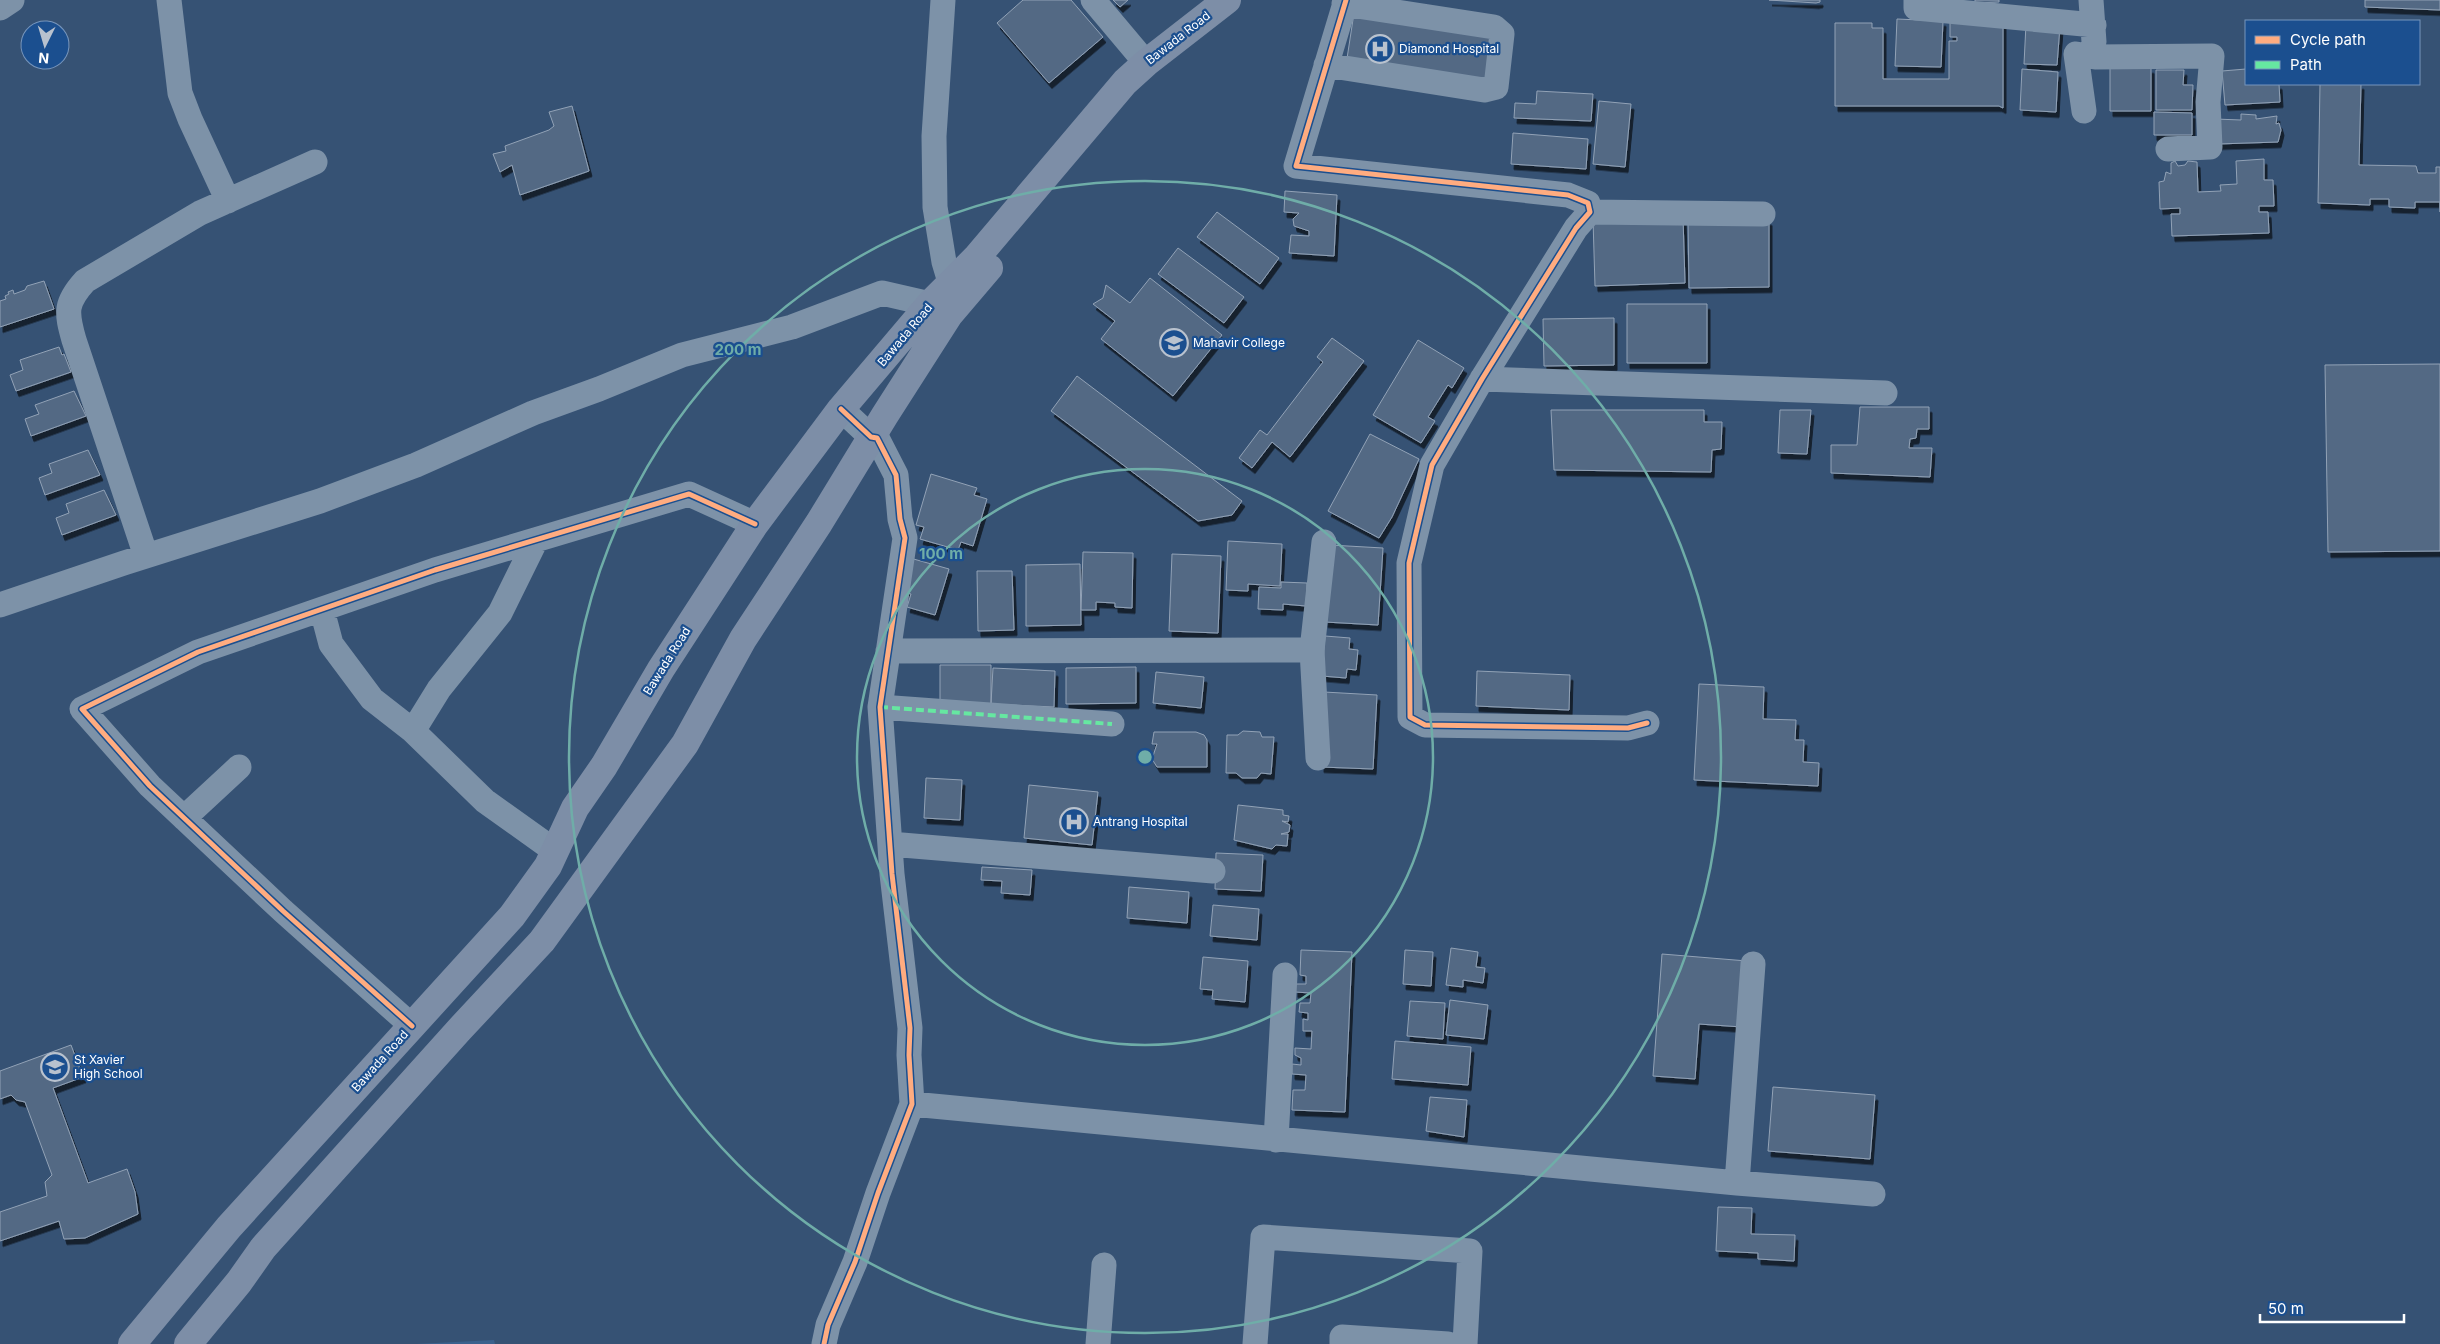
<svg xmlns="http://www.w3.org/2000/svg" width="2440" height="1344" viewBox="0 0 2440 1344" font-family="Inter,sans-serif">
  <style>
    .water { fill: #3b618d }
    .building { fill: #526984; stroke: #92a2b6; filter: url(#shadow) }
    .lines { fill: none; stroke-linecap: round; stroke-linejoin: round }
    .minor { stroke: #7d92a8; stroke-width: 25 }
    .major { stroke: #7d8ea7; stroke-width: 28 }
    .quiet { stroke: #66e7a1; stroke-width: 4; stroke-dasharray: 8 4; stroke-linecap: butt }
    .cycleway-casing { stroke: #1b4f8f; stroke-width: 8 }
    .cycleway { stroke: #ffac80; stroke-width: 5 }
    .ring { fill: none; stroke: #6fada8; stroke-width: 2.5 }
    .labels { text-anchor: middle; stroke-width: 4.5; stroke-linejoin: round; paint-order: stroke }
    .street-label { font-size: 12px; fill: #fff; stroke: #1b4f8f }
    .poi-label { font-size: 12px; fill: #fff; stroke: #1b4f8f; text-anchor: start }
    .centre { fill: #6fada8; stroke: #1b4f8f; stroke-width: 2.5 }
    .ring-label { font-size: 15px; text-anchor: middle; font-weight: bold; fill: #6fada8; stroke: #1b4f8f; stroke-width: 4.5; stroke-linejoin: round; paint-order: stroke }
  </style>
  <defs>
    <filter id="shadow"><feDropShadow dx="3" dy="5.5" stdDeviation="0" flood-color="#0009"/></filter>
  </defs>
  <rect width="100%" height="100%" fill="#365274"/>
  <path class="water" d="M494 1340 495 1344H416Z"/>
  <path class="building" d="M1023 0H1071L1103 37 1049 83 997 23Z
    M1113 0H1128L1120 7Z
    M1769 0H1820V2L1816 3Z
    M1975 0H1999V2L1975 3Z
    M2365 0H2440V10L2365 7Z
    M1354 13 1493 35 1485 87 1346 65Z
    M1897 19 1943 21 1941 67 1895 66Z
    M1950 22H2003V108L1999 106H1835V23H1872V28H1883V79H1949V41H1957V37H1950Z
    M2026 24 2060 26 2057 65 2024 64Z
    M2110 67 2151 68V111H2110Z
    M2022 69 2058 72 2056 112 2020 110Z
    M2246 69V84H2279L2280 102 2225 105 2222 71Z
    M2156 70H2184L2183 85H2193L2192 110H2156Z
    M2320 84H2361L2359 165 2416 166 2418 173H2436V167H2440V212V202H2415V208L2389 207V199H2370V205L2318 203Z
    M1537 91 1593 94 1591 121 1514 118 1515 103 1536 104Z
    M1599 101 1631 104 1625 167 1593 164Z
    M572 106 589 171 520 195 512 165 500 172 493 154 506 151 505 146 549 130 554 126 549 112Z
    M2154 112 2192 113V135H2154Z
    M2241 114 2256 115V119L2277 116 2276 124 2279 123 2281 130 2278 142 2217 144 2215 119 2241 120Z
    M1513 133 1588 139 1586 169 1511 164Z
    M2264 159V180H2273L2274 206H2259V212H2268L2269 233 2172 236 2171 214H2180V208L2160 209 2159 182 2164 181 2166 172 2171 174V163L2175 161 2178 166 2185 165 2188 161 2197 162 2198 192 2221 191 2220 185 2237 184 2236 161Z
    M1285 191 1337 195 1334 256 1289 253 1291 235 1309 236V231L1294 226 1293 219 1299 213 1284 212Z
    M1217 212 1279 258 1260 284 1197 237Z
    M1683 217 1685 283 1595 286 1593 219Z
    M1688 220H1769V287L1689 288Z
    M1178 248 1244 297 1224 323 1158 274Z
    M1150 278 1222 335 1173 396 1101 339 1115 321 1093 304 1103 298 1106 285 1130 303Z
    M44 281 54 309 0 327V301L6 299 5 296 9 294 8 292 13 290 14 294 25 290 27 286Z
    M1627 304H1707V363H1627Z
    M1614 318V365L1544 366 1543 319Z
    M1332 338 1364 361 1290 457 1272 442 1252 468 1239 458 1260 430 1267 435 1323 362 1317 357Z
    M1418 340 1464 368 1452 388 1448 385 1428 417 1435 421 1421 443 1373 415Z
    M59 347 62 355 64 354 71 372 16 391 10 375 23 370 20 360Z
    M2440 364V551L2328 552 2325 365Z
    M1077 376 1242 501 1232 515 1198 521 1051 411Z
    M74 391 86 416 31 436 25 419 39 414 35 405Z
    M1860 407H1929V429H1917L1916 438 1910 439 1909 448H1932L1930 477 1831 473V445H1857Z
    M1551 410H1704V422H1722L1721 449 1712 450 1711 472 1554 470Z
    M1780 410H1811L1807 454 1778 453Z
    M1370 434 1419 459 1392 517 1379 538 1328 511Z
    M88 450 100 475 45 495 39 478 52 473 49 464Z
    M931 474 977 488 974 495 987 499 973 546 961 542 958 550 920 539 924 527 916 525Z
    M104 490 116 515 62 535 56 518 69 513 66 504Z
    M1228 541 1282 544 1280 586 1248 584V591L1226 590Z
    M1330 545 1383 548 1378 625 1325 622Z
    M1083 552 1133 553 1132 608 1115 607V603L1096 602V610H1081Z
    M1172 554 1221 556 1218 633 1169 631Z
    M910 558 949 569 935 615 907 607 911 594 900 591Z
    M1080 564 1081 625 1026 626V565Z
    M977 571H1012L1014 630 978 631Z
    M1281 582 1307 583 1306 606 1283 604V610L1258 609 1259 587 1281 588Z
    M1325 636 1350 638 1349 649 1358 650 1356 670 1347 669 1346 678 1322 676Z
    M940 665H991V709H940Z
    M1136 667V703L1066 704V668Z
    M993 668 1055 671 1054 707 991 704Z
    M1477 671 1570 675 1569 710 1476 706Z
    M1156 672 1204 677 1201 708 1153 703Z
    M1699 684 1764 687 1763 719 1796 720 1795 740H1804L1803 762 1819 763 1818 786 1694 780Z
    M1324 692 1377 695 1373 769 1321 767Z
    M1243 731 1260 732 1262 737H1274L1271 774 1261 773 1257 778H1242L1236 773H1226L1227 735H1238Z
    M1154 732H1196L1204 735 1207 740V767H1157L1152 759 1157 744H1152Z
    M926 778 962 780 960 820 924 818Z
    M1029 785 1098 792 1092 845 1024 838Z
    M1238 805 1283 810V815L1289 816 1288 822 1282 821 1290 825 1289 832 1281 834H1288L1287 846 1276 845 1272 849 1234 840Z
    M1216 853 1263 855 1261 891 1215 889Z
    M982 867 1032 870 1030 895 1001 893 1002 881 981 880Z
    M1129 887 1189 892 1187 923 1127 918Z
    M1213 905 1259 909 1257 940 1210 936Z
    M1451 948 1478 952 1476 967 1485 968 1483 983 1463 980V987L1446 985Z
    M1301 950 1352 952 1345 1112 1292 1110 1293 1090H1305L1306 1075 1292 1074V1064L1301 1065V1058L1295 1055V1048L1311 1049 1312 1031H1303V1019L1308 1020V1013L1299 1012 1300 1003H1310L1311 993 1295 992V984H1306V976L1300 975Z
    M1405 950 1433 952 1431 986 1403 984Z
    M1662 954 1747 961 1742 1027 1699 1024 1695 1079 1653 1076Z
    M1203 957 1248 961 1245 1002 1212 999 1213 990 1200 989Z
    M1450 1000 1488 1005 1484 1039 1446 1035Z
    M1410 1001 1445 1003 1443 1039 1407 1036Z
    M1395 1041 1471 1047 1468 1085 1392 1079Z
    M71 1045 83 1077 53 1088 88 1183 127 1169 135 1192 138 1214 85 1238 64 1239 59 1221 0 1241V1212L47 1196 45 1182 52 1175 25 1102 16 1100 11 1095 0 1099V1071Z
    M1773 1087 1875 1095 1870 1159 1768 1151Z
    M1430 1097 1467 1100 1464 1137 1426 1131Z
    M1718 1207 1752 1208 1751 1234 1795 1235 1794 1261 1758 1259V1253L1716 1251Z"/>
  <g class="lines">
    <path class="minor" d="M169 0 180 93 190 119 228 201
      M943 0 934 136 935 207 944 262 956 302
      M1093 0 1146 63
      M1346 0 1296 166 1568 195 1588 203 1590 212
      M1916 0V8L2094 25
      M2091 0 2094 42
      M0 8 12 0
      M1326 65 1484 90 1496 87 1502 34 1494 27 1344 4
      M2084 111 2076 54 2095 57 2212 56 2208 102 2210 147 2168 149
      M1590 212 1576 228 1482 379 1432 465 1409 563 1410 717 1425 725 1628 728 1647 723
      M1590 212 1763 214
      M1482 379 1885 393
      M146 556 74 340C66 312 65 303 85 281L200 213 315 162
      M0 605 124 563 320 501 416 465 533 413 599 389 682 355 792 327 882 293 930 304 946 313
      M322 610 331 644 372 699 413 731 439 689 500 613 536 540
      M888 651 1312 650
      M880 707 1112 724
      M413 731 485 801 555 851
      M1318 758 1312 650 1324 542
      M184 818 239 767
      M890 844 1213 871
      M412 1026 283 911 150 786 82 709 198 652 435 570 689 494 755 524
      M912 1104 1737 1183 1873 1194
      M1276 1140 1285 975
      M1737 1183 1753 964
      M824 1344 828 1325 855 1262 878 1193 912 1104 909 1055 910 1028 892 874 880 707 905 538 900 519 896 475 877 438 871 437 841 409
      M1098 1344 1104 1265
      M1255 1344 1263 1237 1470 1251 1465 1344
      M1342 1344V1337L1448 1344"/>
    <path class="major" d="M132 1344 229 1227 512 916 548 866 575 808 604 766 661 669 755 524 841 409 930 304 976 258 1125 82 1146 63 1227 0
      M188 1344 239 1282 263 1248 459 1030 542 941 685 744 743 639 819 523 885 415 949 315 989 268"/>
    <path class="quiet" d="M880 707 1112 724"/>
    <defs>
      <path id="cycleway" d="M1346 0 1296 166 1568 195 1588 203 1590 212 1576 228 1482 379 1432 465 1409 563 1410 717 1425 725 1628 728 1647 723
        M412 1026 283 911 150 786 82 709 198 652 435 570 689 494 755 524
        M824 1344 828 1325 855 1262 878 1193 912 1104 909 1055 910 1028 892 874 880 707 905 538 900 519 896 475 877 438 871 437 841 409"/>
    </defs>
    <use href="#cycleway" class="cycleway-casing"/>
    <use href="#cycleway" class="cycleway"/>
  </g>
  <g class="ring">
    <circle cx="1145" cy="757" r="288"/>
    <circle cx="1145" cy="757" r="576"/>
  </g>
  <defs>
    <symbol id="hospital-ring" viewBox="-11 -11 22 22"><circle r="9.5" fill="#1b4f8f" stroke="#b9c2ce" stroke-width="1.5"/><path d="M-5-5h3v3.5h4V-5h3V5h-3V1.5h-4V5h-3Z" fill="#b9c2ce"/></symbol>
    <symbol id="university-ring" viewBox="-11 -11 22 22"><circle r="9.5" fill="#1b4f8f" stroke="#b9c2ce" stroke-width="1.5"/><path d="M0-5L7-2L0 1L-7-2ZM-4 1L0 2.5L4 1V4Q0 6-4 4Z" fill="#b9c2ce"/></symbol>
    <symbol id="school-ring" viewBox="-11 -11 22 22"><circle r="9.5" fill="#1b4f8f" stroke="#b9c2ce" stroke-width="1.5"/><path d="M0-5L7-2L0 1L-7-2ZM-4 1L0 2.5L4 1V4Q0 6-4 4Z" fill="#b9c2ce"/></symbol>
  </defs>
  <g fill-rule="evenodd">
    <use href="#hospital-ring" x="1364" y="33" width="32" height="32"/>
    <use href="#university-ring" x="1158" y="327" width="32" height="32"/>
    <use href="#hospital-ring" x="1058" y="806" width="32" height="32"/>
    <use href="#school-ring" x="39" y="1051" width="32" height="32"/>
  </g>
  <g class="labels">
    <g class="street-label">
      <text transform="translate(1178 38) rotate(-38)" y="4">Bawada Road</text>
      <text transform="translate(905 335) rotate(-50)" y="4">Bawada Road</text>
      <text transform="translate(667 661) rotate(-58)" y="4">Bawada Road</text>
      <text transform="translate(380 1061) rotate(-48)" y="4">Bawada Road</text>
    </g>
    <g class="poi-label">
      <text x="1399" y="53">Diamond Hospital</text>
      <text x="1193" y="347">Mahavir College</text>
      <text x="1093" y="826">Antrang Hospital</text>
      <text x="74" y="1064">St Xavier<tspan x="74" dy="14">High School</tspan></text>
    </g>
  </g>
  <circle cx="1145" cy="757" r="8" class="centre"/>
  <g class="ring-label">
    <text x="738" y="355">200 m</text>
    <text x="941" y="559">100 m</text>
  </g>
  <rect x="2245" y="20" width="175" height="65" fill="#1b4f8f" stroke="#7695bc"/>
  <rect x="2255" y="36" width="25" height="8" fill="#ffac80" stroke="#7695bc"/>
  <text x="2290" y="45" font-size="15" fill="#ffffff">Cycle path</text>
  <rect x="2255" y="61" width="25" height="8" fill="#66e7a1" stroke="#7695bc"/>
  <text x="2290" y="70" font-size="15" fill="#ffffff">Path</text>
  <g transform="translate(45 45) rotate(185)"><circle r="24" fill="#1b4f8f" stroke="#7695bc"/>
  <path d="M0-4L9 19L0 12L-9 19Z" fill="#b9c2ce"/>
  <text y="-8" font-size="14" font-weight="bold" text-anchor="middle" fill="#ffffff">N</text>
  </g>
  <path d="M2260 1314v8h144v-8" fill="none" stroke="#ffffff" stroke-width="2.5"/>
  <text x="2268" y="1314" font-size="15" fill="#ffffff" stroke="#1b4f8f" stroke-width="4" paint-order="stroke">50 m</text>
</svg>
